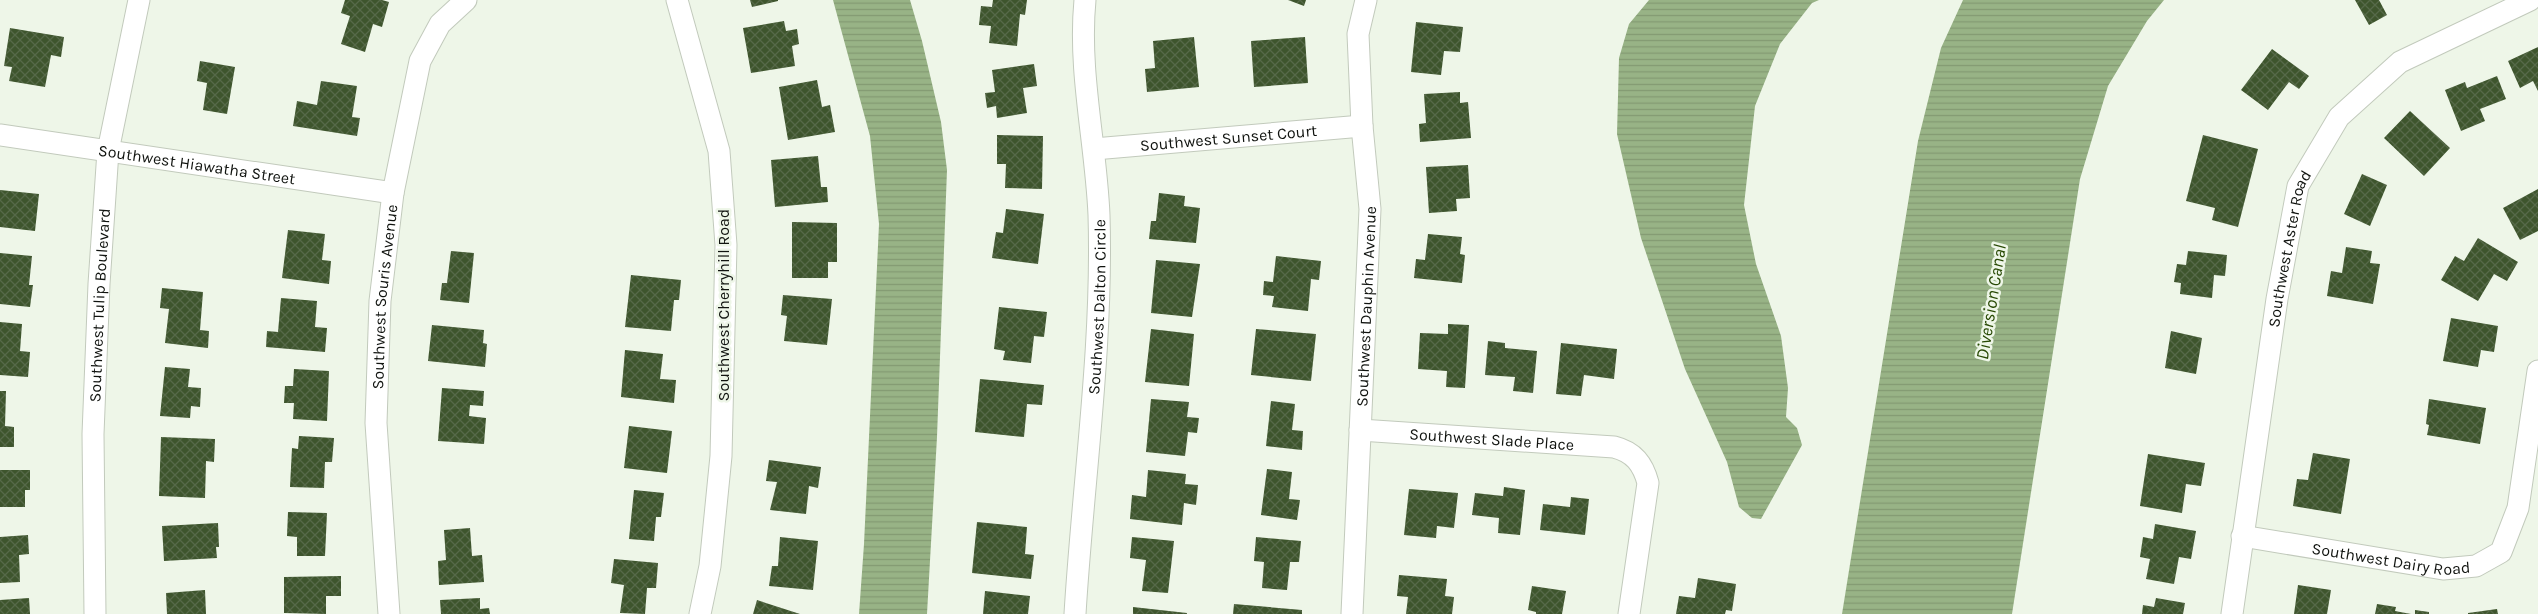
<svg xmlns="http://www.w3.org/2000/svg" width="2538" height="614" viewBox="0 0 2538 614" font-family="Karla,sans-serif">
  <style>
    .water { fill: url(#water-rules) }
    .building { fill: url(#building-cross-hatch) }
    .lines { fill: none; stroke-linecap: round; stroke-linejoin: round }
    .minor-casing { stroke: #c2cabc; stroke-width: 23 }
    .minor { stroke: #fff; stroke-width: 21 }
    .labels { text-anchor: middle; stroke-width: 5; stroke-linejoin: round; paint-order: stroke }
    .street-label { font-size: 16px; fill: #10130f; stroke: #eef6e8 }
    .water-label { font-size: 18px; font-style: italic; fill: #284904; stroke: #eef6e8 }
  </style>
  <defs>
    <pattern id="water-rules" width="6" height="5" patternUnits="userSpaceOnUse" patternTransform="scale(1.25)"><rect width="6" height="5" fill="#98b386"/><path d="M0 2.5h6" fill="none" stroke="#829972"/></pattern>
    <pattern id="building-cross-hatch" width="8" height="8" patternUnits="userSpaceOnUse" patternTransform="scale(1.25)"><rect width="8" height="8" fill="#3e552d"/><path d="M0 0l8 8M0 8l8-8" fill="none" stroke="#566949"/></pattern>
  </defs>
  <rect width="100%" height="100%" fill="#eef6e8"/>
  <path class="water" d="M833 0H910L922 41 941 122 947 170 937 437 927 614H859L864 544 879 224 870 136Z
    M1649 0H1819L1812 3 1780 44 1755 106 1744 205 1756 264 1781 336 1788 388 1786 417 1797 428 1802 445 1761 519 1752 518 1739 507 1727 462 1685 369 1641 238 1617 134 1619 58 1629 24Z
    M1963 0H2164L2147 21 2108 86 2080 179 2012 614H1842L1918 141 1941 48Z"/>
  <path class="building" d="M345 0H382L389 2 382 27 373 24 365 52 341 44 350 16 341 13Z
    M750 0H778V1L752 7Z
    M993 0H1027L1025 15 1020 14 1017 46 989 43 991 26 979 25 981 6 992 7Z
    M1288 0H1306L1304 6Z
    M2355 0H2379L2387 15 2369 25Z
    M784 21 786 31 797 29 799 44 792 46 795 66 751 73 743 28Z
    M1416 22 1463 27 1460 52 1444 51 1441 75 1411 72Z
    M10 28 64 37 61 57 51 55 45 87 9 81 12 67 4 66Z
    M1194 37 1199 87 1147 92 1145 69 1155 68 1153 41Z
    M1305 37 1308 83 1254 87 1251 41Z
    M2538 47V91L2533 81 2520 88 2508 61Z
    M2272 49 2309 76 2299 89 2289 82 2268 110 2241 90Z
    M200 61 235 67 227 114 203 110 207 83 197 81Z
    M1034 64 1037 86 1023 88 1027 113 997 118 996 106 987 108 985 93 995 92 992 70Z
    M2497 76 2506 99 2480 109 2485 121 2461 131 2445 90 2465 82 2467 88Z
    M817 80 822 107 830 105 835 132 788 140 779 87Z
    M321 81 357 86 352 117 360 118 357 136 293 126 297 101 317 105Z
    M1460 92V103L1468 102 1471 138 1420 142 1419 124 1426 123 1424 94Z
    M2410 111 2450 148 2424 176 2384 138Z
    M997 135 1043 136 1042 189 1005 188 1006 164H997Z
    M2203 135 2258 149 2238 227 2212 220 2215 208 2186 201Z
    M818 156 821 187H827L828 202 775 207 771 160Z
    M1468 165 1470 198 1456 199 1457 211 1429 213 1426 167Z
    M2362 174 2387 185 2370 226 2344 214Z
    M2538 189V231L2520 240 2503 208Z
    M0 190 39 194 35 231 0 227Z
    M1159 193 1185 196 1184 206 1200 208 1196 243 1149 239 1151 221H1156Z
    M1006 209 1044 214 1038 264 992 258 996 232 1003 233Z
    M792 222 837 223V262H828V278H792Z
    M288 230 325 234 322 260 331 261 329 284 282 278Z
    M1428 234 1462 237 1460 254 1465 255 1462 283 1414 278 1416 259 1425 260Z
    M2478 238 2518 262 2507 281 2494 274 2478 301 2441 280 2455 256 2464 261Z
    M2346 247 2372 251 2370 263 2380 264 2373 304 2327 296 2331 271 2342 273Z
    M451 251 474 253 469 303 440 300 442 283H447Z
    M2188 251 2227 255 2225 276 2214 275 2212 298 2180 294 2181 283 2174 282 2177 264 2186 265Z
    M0 253 32 256 29 285H33L30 307 0 304Z
    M1276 256 1321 261 1319 280 1311 279 1308 311 1272 307 1274 296 1263 295 1264 281 1273 282Z
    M1156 260 1200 264 1192 317 1151 313Z
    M631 275 681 280 679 300H674L671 331 625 327Z
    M162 288 203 292 200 330 209 331 208 348 165 343 169 309 160 308Z
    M783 295 832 299 827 345 784 341 787 316 781 315Z
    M281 298 317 301 315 327 327 328 325 352 266 347 267 331 278 332Z
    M999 307 1047 312 1044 337 1034 336 1031 363 1003 360 1005 351 994 349Z
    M2451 318 2498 326 2494 352 2481 350 2478 367 2443 361Z
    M0 322 22 324 20 351 30 352 28 377 0 375Z
    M1448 324 1469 325 1465 388 1446 387 1447 371 1418 369 1420 333 1448 334Z
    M432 325 484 330 483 343 487 344 485 367 428 361Z
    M1151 329 1194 334 1189 386 1145 382Z
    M1256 329 1316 334 1311 381 1251 375Z
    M2171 331 2202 338 2196 374 2165 368Z
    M1488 341 1505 343V348L1537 351 1533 393 1513 391 1515 377 1485 375Z
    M1561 343 1617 349 1614 379 1584 375 1581 396 1556 394Z
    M625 350 663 354 660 379 676 380 674 403 621 397Z
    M165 367 190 369 188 387 201 388 200 407 191 406 190 418 160 416Z
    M294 369 329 371 327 421 293 419 294 403H284L285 386H293Z
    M980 379 1044 385 1042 405 1027 404 1024 437 975 432Z
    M442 388 484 391 483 406 470 405 469 416 486 418 484 444 438 441Z
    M0 391H6L5 426 14 427V447H0Z
    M1151 399 1189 402 1187 417 1199 418 1197 433 1188 432 1185 456 1146 452Z
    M2429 399 2486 408 2480 444 2427 435 2429 425 2426 424Z
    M1271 401 1295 404 1292 430 1303 431 1302 450 1266 446Z
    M629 426 672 431 667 473 624 468Z
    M299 436 334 438 332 462H325L324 488 290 487 292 448 298 449Z
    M161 437 215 439 214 462 206 461 205 498 159 496Z
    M2313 453 2350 459 2341 514 2293 506 2297 479 2308 480Z
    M2148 454 2205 463 2201 486 2186 484 2182 513 2140 506Z
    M769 460 821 467 818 488 809 486 806 514 770 510 777 482 766 481Z
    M1267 469 1292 472 1289 499 1300 500 1297 520 1261 515Z
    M0 470H30V490H25V507H0Z
    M1148 470 1186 474 1185 484 1198 485 1196 505 1184 503 1182 525 1130 519 1132 495 1146 497Z
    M1504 487 1525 490 1520 535 1498 533 1499 518 1472 515 1475 493 1503 496Z
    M1409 489 1458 493 1454 528 1437 526 1436 538 1404 535Z
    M634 490 664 493 661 517H656L654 541 629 539Z
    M1571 497 1589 499 1585 535 1540 530 1543 504 1570 507Z
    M288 512 327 513 325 556H297V537L287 536Z
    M977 522 1027 527 1025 554 1034 555 1031 579 972 573Z
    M218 523 219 547H216L217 558 164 561 162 526Z
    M2155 524 2196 531 2191 559 2179 557 2174 584 2146 579 2150 559 2140 557 2143 537 2153 539Z
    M470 528 472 556 482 555 484 582 439 585 438 561 446 560 444 530Z
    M28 535 29 554 19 555 20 582 0 583V537Z
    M780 537 818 541 813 590 769 586 772 566H778Z
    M1132 537 1174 541 1168 593 1142 591 1146 560 1130 558Z
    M1256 537 1301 541 1299 562H1290L1287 590 1262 588 1264 562 1254 561Z
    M614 559 658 563 656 588H647L645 614 620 613 624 585 611 583Z
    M1399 575 1447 579 1445 596 1454 597 1452 614H1406L1408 597 1397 596Z
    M341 576V596H326V614L284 613V577Z
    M1698 578 1736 584 1732 611 1726 610 1725 614H1676L1679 596 1695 598Z
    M2298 585 2331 590 2327 614H2294Z
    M1532 586 1566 591 1562 614H1536V612L1528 610Z
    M205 590 206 614H167L166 593Z
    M985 591 1030 596 1028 614H983Z
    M29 598 30 614H0V600Z
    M480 598V609L489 608 490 614H441L440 600Z
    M2156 598 2185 603 2183 614H2142L2143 605 2154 607Z
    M757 600 800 614H753Z
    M1234 604 1302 610V614H1233Z
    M2377 604 2396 607 2395 611 2411 614H2375Z
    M1133 607 1187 613V614H1133Z
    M2497 609 2498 614H2468V613Z
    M2415 610 2429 612V614H2415Z"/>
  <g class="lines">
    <defs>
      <g id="minor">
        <path d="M677 0 719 151 726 245 721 456 710 566 700 614"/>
        <path id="s1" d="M0 135 393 193"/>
        <path id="s2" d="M1094 149 1362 126"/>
        <path id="s3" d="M1360 430 1614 447C1634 452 1643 464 1648 483L1629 614"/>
        <path id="s4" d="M2242 536 2443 569 2476 566 2501 552 2518 508 2538 371"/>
        <path id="s5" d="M95 614 93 434 99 284 108 151 139 0"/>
        <path id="s6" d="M389 614 376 423 380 301 393 193 420 61 440 24 466 0"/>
        <path id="s7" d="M1075 614C1083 481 1103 348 1099 215 1096 144 1078 71 1085 0"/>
        <path id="s8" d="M1352 614 1370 209 1362 126 1358 34 1366 0"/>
        <path id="s9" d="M2232 614 2277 299 2298 186 2339 117 2400 62 2530 0"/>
      </g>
    </defs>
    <use href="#minor" class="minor-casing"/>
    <use href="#minor" class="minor"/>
  </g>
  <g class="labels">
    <g class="street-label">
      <text dy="6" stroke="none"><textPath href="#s2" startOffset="135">Southwest Sunset Court</textPath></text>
      <text dy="6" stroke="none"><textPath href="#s1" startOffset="199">Southwest Hiawatha Street</textPath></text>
      <text dy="6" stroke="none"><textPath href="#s9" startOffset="370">Southwest Aster Road</textPath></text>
      <text dy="6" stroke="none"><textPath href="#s6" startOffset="318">Southwest Souris Avenue</textPath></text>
      <text dy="6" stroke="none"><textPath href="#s5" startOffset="309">Southwest Tulip Boulevard</textPath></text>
      <text transform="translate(723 305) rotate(-90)" y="6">Southwest Cherryhill Road</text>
      <text dy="6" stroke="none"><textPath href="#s8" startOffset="308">Southwest Dauphin Avenue</textPath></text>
      <text dy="6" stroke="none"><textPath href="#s7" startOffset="308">Southwest Dalton Circle</textPath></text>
      <text dy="6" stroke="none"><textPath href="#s3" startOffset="132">Southwest Slade Place</textPath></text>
      <text dy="6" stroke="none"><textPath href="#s4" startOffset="151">Southwest Dairy Road</textPath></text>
    </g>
    <g class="water-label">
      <text transform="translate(1991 302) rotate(-81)" y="6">Diversion Canal</text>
    </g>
  </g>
</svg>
